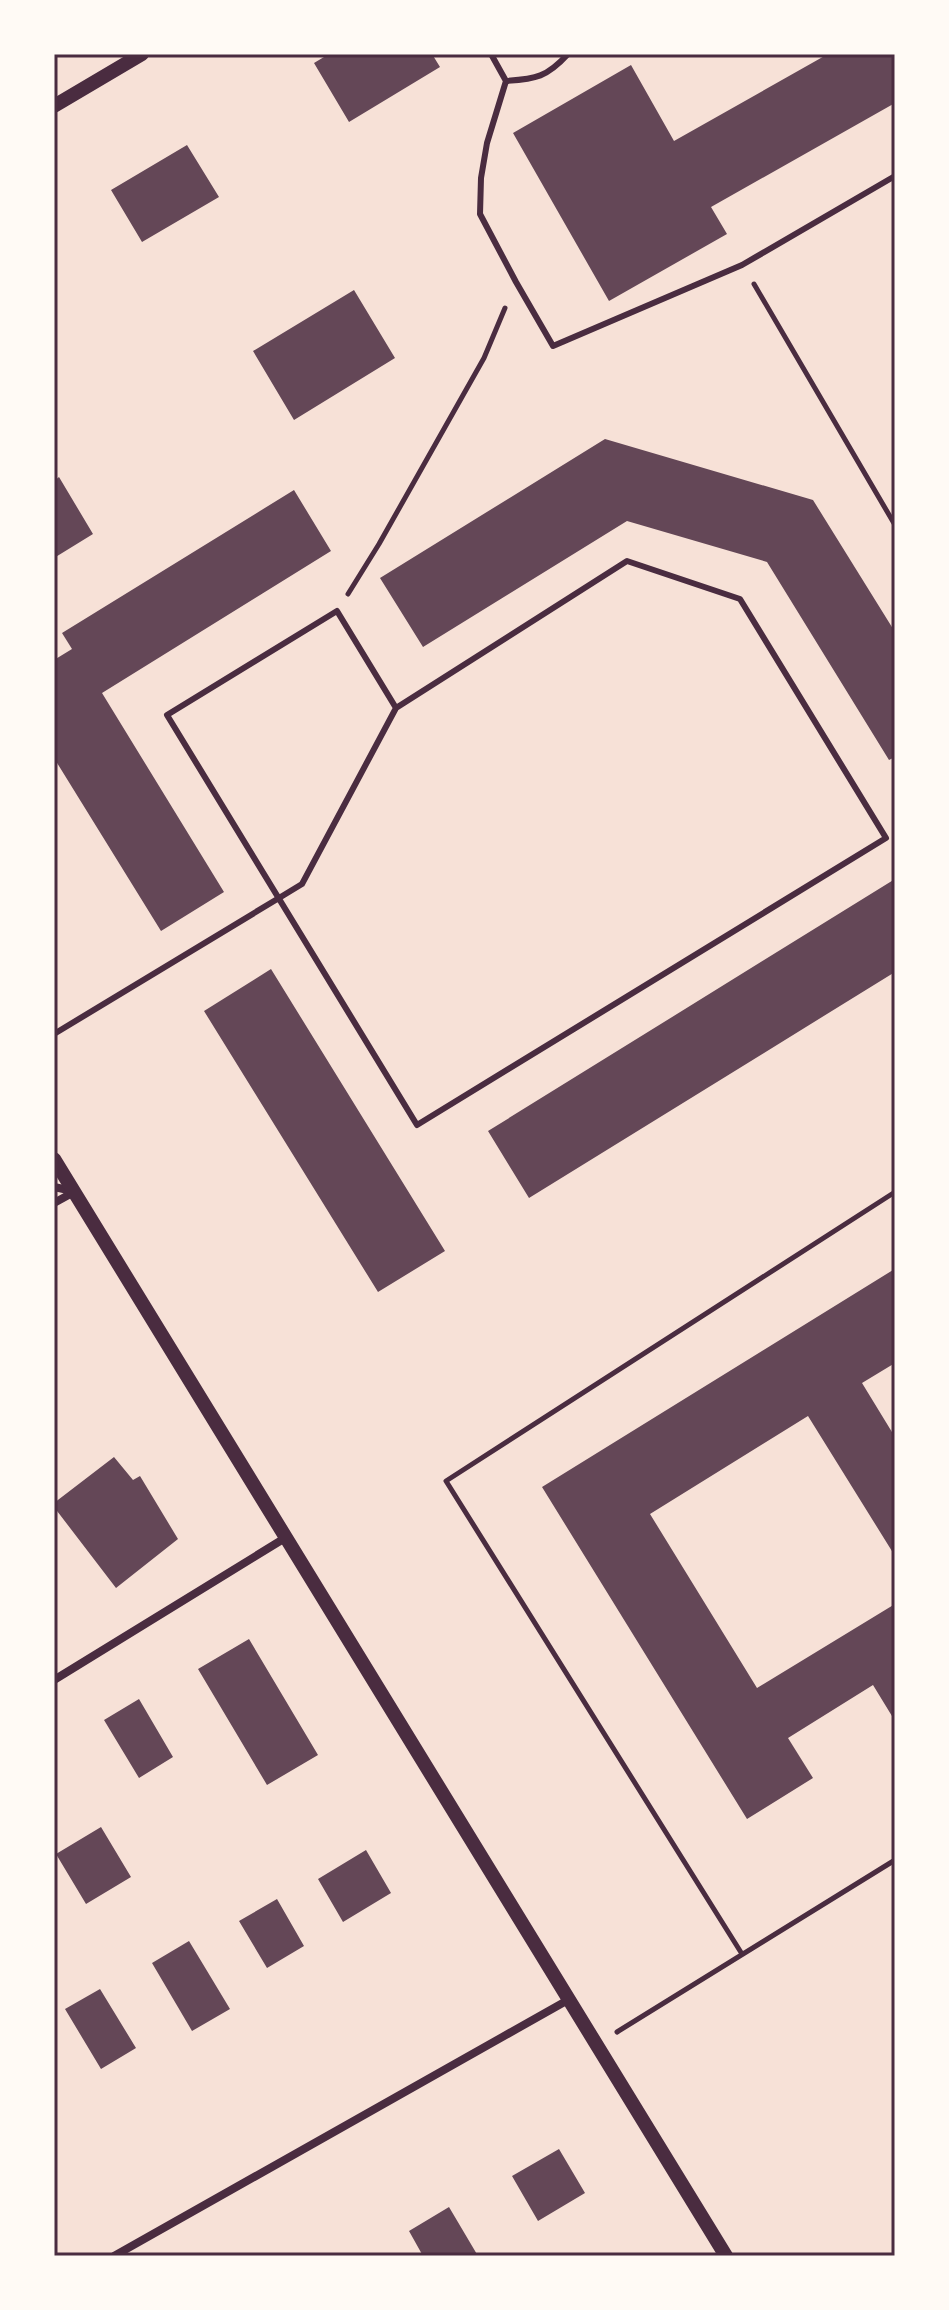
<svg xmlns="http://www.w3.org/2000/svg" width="949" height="2310" viewBox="0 0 949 2310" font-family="Lato,sans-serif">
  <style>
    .building { fill: #644757 }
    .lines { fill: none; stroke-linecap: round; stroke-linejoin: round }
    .path { stroke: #4a2c40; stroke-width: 5 }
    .service { stroke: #4a2c40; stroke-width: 6 }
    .minor { stroke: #4a2c40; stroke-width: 8 }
    .tertiary { stroke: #4a2c40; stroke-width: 14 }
    .neatline { fill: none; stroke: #4a2c40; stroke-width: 3 }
  </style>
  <rect width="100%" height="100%" fill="#f7e1d7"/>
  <path class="building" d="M329 54H432L440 67 349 122 314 63Z
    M828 54H895V103L711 207 727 234 609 301 513 133 631 65 674 141Z
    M187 145 219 197 142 242 111 190Z
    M354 290 395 358 294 420 253 351Z
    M605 439 813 500 895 632V757L889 760 767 562 627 521 423 647 380 578Z
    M59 477 93 534 54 558V481Z
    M294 490 331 551 102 693 224 892 161 931 54 758V754L57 752 54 748V660L72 649 62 633Z
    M895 879V972L529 1198 488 1131Z
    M271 969 445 1251 378 1292 204 1011Z
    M893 1270 895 1274V1363L862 1383 895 1437V1556L808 1416 650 1514 757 1688 895 1604V1721L873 1685 788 1738 813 1778 747 1819 542 1487Z
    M114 1457 133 1480 140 1476 178 1539 116 1588 54 1507V1503Z
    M249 1639 318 1755 267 1785 198 1669Z
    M139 1699 173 1757 139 1778 104 1720Z
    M101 1827 131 1877 86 1904 56 1854Z
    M366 1850 391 1893 343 1922 318 1879Z
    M277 1899 304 1946 267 1968 239 1921Z
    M189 1941 230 2009 192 2031 152 1963Z
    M100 1989 136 2048 101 2069 65 2009Z
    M559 2149 585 2193 538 2221 512 2176Z
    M449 2207 478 2256H423L409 2231Z"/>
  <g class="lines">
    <path class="path" d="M754 284 895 525
      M348 594 379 544 484 358 505 308
      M742 1954 446 1481 895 1192
      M617 2032 895 1860"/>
    <path class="service" d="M491 54 506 81 487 143 481 178 480 214 516 282 553 346 742 265 895 176
      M506 81C536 79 547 77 568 54
      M54 1034 279 898 302 884 396 708 627 561 740 599 886 838 417 1125 167 715 337 611 396 708"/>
    <path class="minor" d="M54 1187 73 1191
      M54 1203 74 1192
      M54 1680 285 1538
      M114 2256 568 2000"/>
    <path class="tertiary" d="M54 106 142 54
      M54 1159 726 2256"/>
  </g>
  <rect width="949" height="2310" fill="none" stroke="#fffaf5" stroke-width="112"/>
  <rect x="56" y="56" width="837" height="2198" class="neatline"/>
</svg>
